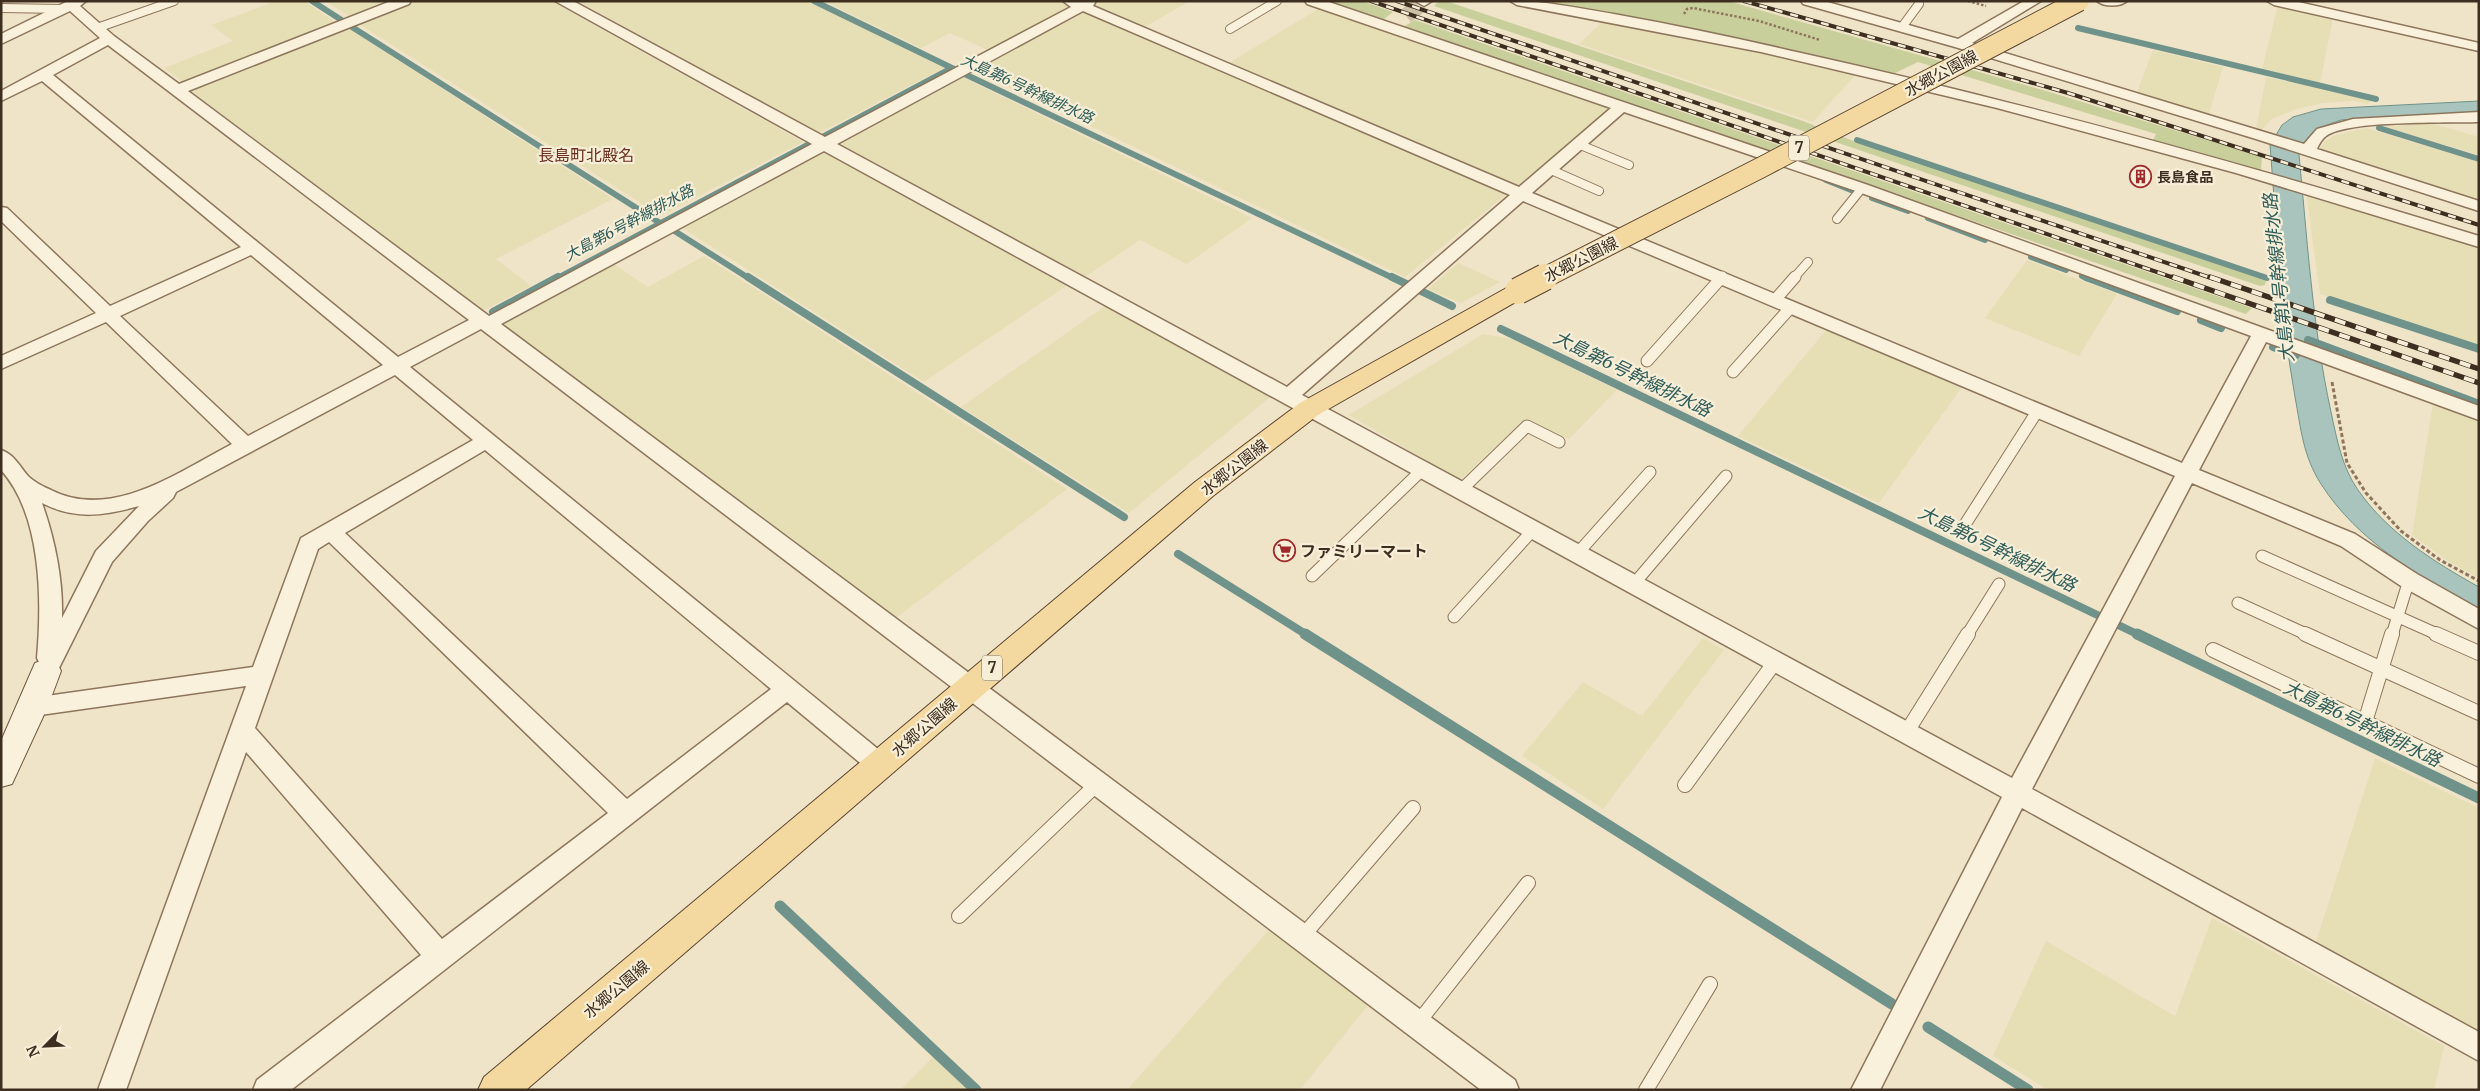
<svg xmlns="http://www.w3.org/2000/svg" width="2480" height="1091" viewBox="0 0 2480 1091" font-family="Merriweather,'Noto Sans JP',serif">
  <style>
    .farmland { fill: #e6deb5 }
    .green { fill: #c9cf9b }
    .water { fill: #a9c4bc; stroke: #6f938a }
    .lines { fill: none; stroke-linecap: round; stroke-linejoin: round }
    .stream-far2 { stroke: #6f938a; stroke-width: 6 }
    .stream-far1 { stroke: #6f938a; stroke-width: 8 }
    .stream { stroke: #6f938a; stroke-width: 11 }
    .street-tunnel { stroke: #ccc0a6; stroke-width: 16; stroke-dasharray: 16 8; stroke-linecap: butt }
    .lane-far2-casing { stroke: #8d765c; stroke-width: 10 }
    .lane-far1-casing { stroke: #8d765c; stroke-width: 13 }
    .lane-casing { stroke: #8d765c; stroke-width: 16 }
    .street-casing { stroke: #8d765c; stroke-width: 3 }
    .secondary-casing { stroke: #6f573f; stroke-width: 2 }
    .primary-casing { stroke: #5b4430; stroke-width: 2 }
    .path-far1 { stroke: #8d765c; stroke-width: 2.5; stroke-dasharray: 2.5 2; stroke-linecap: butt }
    .path { stroke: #8d765c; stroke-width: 3; stroke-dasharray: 4 2.5; stroke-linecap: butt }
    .lane-far2 { stroke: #faf1dc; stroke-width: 8 }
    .lane-far1 { stroke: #faf1dc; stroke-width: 11 }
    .lane { stroke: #faf1dc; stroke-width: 14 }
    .street { fill: #faf1dc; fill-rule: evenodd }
    .secondary { fill: #faf1dc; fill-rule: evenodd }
    .primary { fill: #f3d9a0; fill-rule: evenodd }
    .rail-far1-casing { stroke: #3d2e20; stroke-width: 4 }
    .rail-casing { stroke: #3d2e20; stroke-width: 5.5 }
    .rail-far1 { stroke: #f7eed8; stroke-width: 2.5; stroke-dasharray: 8; stroke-linecap: butt }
    .rail { stroke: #f7eed8; stroke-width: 4; stroke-dasharray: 11; stroke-linecap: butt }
    .primary-bridge-far1-casing { stroke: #5b4430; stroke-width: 22; stroke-linecap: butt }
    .primary-bridge-casing { stroke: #5b4430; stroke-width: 28; stroke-linecap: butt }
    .primary-bridge-far1 { stroke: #f3d9a0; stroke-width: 20 }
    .primary-bridge { stroke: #f3d9a0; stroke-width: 26 }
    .labels { text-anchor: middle; stroke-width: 4.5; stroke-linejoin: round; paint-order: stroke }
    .far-poi-label { font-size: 14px; font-weight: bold; fill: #3d2e20; stroke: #f7eed8; text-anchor: start }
    .far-water-label { font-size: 15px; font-style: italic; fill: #2f5d5a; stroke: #f7eed8 }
    .shield { fill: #f7eed8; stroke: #756857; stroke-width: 1 }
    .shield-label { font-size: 15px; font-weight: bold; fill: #3d2e20 }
    .street-label { font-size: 16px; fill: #3d2e20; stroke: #f7eed8 }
    .far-quarter-label { font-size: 16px; fill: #6b2e1e; stroke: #f7eed8 }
    .poi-label { font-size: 16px; font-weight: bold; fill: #3d2e20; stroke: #f7eed8; text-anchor: start }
    .water-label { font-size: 18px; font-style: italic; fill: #2f5d5a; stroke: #f7eed8 }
  </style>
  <rect width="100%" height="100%" fill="#f0e4c8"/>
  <path class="farmland" d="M276 1H304L338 24 184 83 164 68 233 41 211 25Z
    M325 1H393L351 17Z
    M416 1H551L803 142 661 216 359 24Z
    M578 1H807L944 68 819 133Z
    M824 1H1064L1075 6 990 51 950 33 921 48Z
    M1098 1H1190L1143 28 1090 6Z
    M2278 5 2333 18 2320 83 2262 69Z
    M1320 8 1607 105 1611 109 1517 186 1227 64Z
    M1082 9 1508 193 1405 277 971 69Z
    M1604 20 1857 73 1813 122 1579 44Z
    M348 28 613 199 496 259 531 286 482 311 190 90Z
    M2153 50 2223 67 2208 117 2136 95Z
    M960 76 1252 218 1187 264 1140 240 1085 277 836 142Z
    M2266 77 2373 100 2368 104 2354 101 2323 103 2297 109 2272 119 2260 132 2256 130Z
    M2430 123 2479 137V155L2385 127Z
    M2366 128 2479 162V203L2318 151 2324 142 2333 136Z
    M822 150 1066 286 924 382 679 226Z
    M2306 191 2479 248V346L2320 294Z
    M704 256 1067 489 896 618 499 323 612 263 648 287Z
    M2027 260 2117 294 2079 356 1985 318Z
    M1458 263 1500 282 1461 303 1428 289Z
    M1105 306 1270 397 1129 513 961 407Z
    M1827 329 1962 387 1879 503 1738 436Z
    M1483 334 1513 339 1617 390 1569 439 1525 419 1460 480 1349 415Z
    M2433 403 2479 420V578L2448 561 2412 535Z
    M1703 638 1724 650 1603 809 1522 756 1583 682 1642 716Z
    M2375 758 2479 808V1033L2315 945Z
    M2212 918 2444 1046 2434 1090H2048L1993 1056 2046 941 2175 1016Z
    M1269 930 1368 1005 1300 1090H1127Z
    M934 1056 969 1090H900Z"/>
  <path class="green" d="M1328 1H1362L1393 12 1383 20Z
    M1439 1H1446L1803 121 1851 140 2266 279 2265 285 2260 286 1434 6Z
    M1522 1H1728L2043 90 2262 157 2261 172 2152 142 2156 134 1918 62 1891 75 1644 23Z
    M1415 20 2252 308 2246 314 1403 27Z"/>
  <path class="water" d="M2479 101V113L2341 120C2325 126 2311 129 2303 146L2298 145C2307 234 2312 325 2331 412 2337 440 2342 467 2358 490 2388 533 2434 562 2479 587V610C2420 577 2358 542 2321 484 2303 456 2301 429 2295 397 2280 314 2277 229 2270 145L2282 125 2293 117 2321 109Z"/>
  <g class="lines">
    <path class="stream-far2" d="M312 1 343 21
      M814 1 952 68
      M352 27 660 223
      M2078 28 2376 99
      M2379 128 2479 159
      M1857 140 2267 278
      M1826 180 1851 190
      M1872 198 1908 211
      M1928 218 1985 240
      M673 230 750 279
      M2031 257 2066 270
      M2082 276 2089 279
      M556 279 952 68 1395 279"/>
    <path class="stream-far1" d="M748 277 1124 517
      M1392 277 1452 306
      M2086 277 2177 311
      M2330 300 2479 349
      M493 312 558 277
      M2201 320 2221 328
      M1501 329 2139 635
      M2308 340 2479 404
      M2273 347 2296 355
      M1178 554 1307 635"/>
    <path class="stream" d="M1305 634 1892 1004
      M2137 634 2479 798
      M780 906 976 1090
      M1928 1027 2028 1090"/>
    <path class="street-tunnel" d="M1406 16 1424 2"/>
    <defs>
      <path id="lane-far2" d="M1 8 63 9
        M1902 27 1919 4
        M97 28 174 1
        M1230 29 1277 1
        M1578 144 1629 165
        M1549 169 1599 191
        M1837 219 1862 188
        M1720 279 1722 277
        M1793 279 1808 262"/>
      <path id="lane-far1" d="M1775 300 1795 277
        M1647 361 1722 277
        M1733 372 1791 307
        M1460 491 1527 426 1559 442
        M1964 526 2038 410
        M1577 554 1650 472
        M2262 556 2439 635
        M1312 576 1422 470
        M1633 585 1726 476
        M2238 603 2308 635
        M1454 617 1533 530
        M1967 635 1999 584
        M2392 635 2409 580"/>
      <path id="lane" d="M2305 634 2479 713
        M2436 634 2479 653
        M2213 650 2479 776
        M2365 722 2392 634
        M1906 733 1968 634
        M1685 785 1775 662
        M959 916 1097 784
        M1302 937 1413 808
        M1417 1024 1528 883
        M1646 1090 1710 984"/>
      <path id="street" d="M68 1H86L80 6 114 36 179 84 391 1H411L409 4 188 91 489 316 812 144 555 1H573L825 137 1071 7 1063 1H1096L1093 6 1519 187 1611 108 1307 4 1305 1H1326L1868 185 2479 406V420L2266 342 2199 470 2355 534 2417 574 2479 609V629L2401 586 2341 546 2192 483 2032 789 2479 1032V1061L2022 808 1880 1090H1851L2002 797 824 151 501 324 1515 1080 1519 1090H1481L481 329 410 367 889 758 892 765 889 772 880 775 871 772 787 702 291 1090H253L257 1080 421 955 246 752 126 1090H98L246 686 33 716 25 713 21 706 25 699 253 667 301 538 473 440 395 375 176 492 173 498 148 521 112 562 54 678 46 680 38 678 35 671 39 662 37 658C42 601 42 515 1 470V450C14 454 20 467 28 476 34 482 44 487 51 490 112 521 178 472 232 444L106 322 1 369V356L96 313 1 221V207L7 208 110 306 241 247 42 81 1 101V91L100 38 70 11 1 44V34ZM1083 11 1510 195 1287 387 837 144ZM108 45 469 320 398 357 53 75ZM1624 112 1856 191 2251 336 2182 463 1532 193ZM1523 201 2175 476 2012 778 1302 395ZM251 255 383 365 248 436 120 316ZM485 450 771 689 627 799 345 533ZM42 503C75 520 104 516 139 506L96 551 62 618C63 579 55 540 42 503ZM329 542 608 813 442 939 255 728 318 549Z
        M1432 1 1424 6 1417 2 1418 1Z
        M1510 1C1548 1 1583 9 1619 15 1680 26 1741 39 1801 53 2030 104 2255 167 2479 236V247L2236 173 1997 108 1761 52 1517 5Z
        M1801 1H1824L1958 39 2024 1H2041L1972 43 2304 144 2317 129 2353 119 2479 112V122C2448 123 2348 120 2326 136 2322 139 2319 144 2317 149L2479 201V211L2256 139 1955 47 1803 4Z
        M2097 1H2127C2120 7 2104 7 2097 1Z
        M2267 1H2294L2479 43V51L2274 5Z"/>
      <path id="secondary" d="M46 659 57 663 61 671 48 706 12 784 1 787V741L35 663Z"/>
      <path id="primary" d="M1518 284 1526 286 1529 291 1526 296 1318 415 1213 496 526 1090H478L484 1077 1195 482 1300 403 1510 286Z"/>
    </defs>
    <use href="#lane-far2" class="lane-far2-casing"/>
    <use href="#lane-far1" class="lane-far1-casing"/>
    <use href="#lane" class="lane-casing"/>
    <use href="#street" class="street-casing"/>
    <use href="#secondary" class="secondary-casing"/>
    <use href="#primary" class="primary-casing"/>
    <path class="path-far1" d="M1968 1 1986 6
      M1684 14 1687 9 1693 8 1759 21 1820 40"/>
    <path class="path" d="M2332 382 2347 463 2366 493 2401 531 2440 560 2479 581"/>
    <use href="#lane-far2" class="lane-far2"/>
    <use href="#lane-far1" class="lane-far1"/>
    <use href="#lane" class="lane"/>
    <use href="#street" class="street"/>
    <use href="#secondary" class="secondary"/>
    <use href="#primary" class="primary"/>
    <defs>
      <path id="rail-far1" d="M1371 1 2177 279
        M1397 1 2214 279
        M1744 1 2068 93 2479 225"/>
      <path id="rail" d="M2173 277 2479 383
        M2210 277 2479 369"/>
    </defs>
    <use href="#rail-far1" class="rail-far1-casing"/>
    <use href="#rail" class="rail-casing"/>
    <use href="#rail-far1" class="rail-far1"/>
    <use href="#rail" class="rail"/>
    <defs>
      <path id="primary-bridge-far1" d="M1542 279 1762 167 2079 1"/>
      <path id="primary-bridge" d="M1518 291 1545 277"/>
    </defs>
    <use href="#primary-bridge-far1" class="primary-bridge-far1-casing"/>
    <use href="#primary-bridge" class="primary-bridge-casing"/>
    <use href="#primary-bridge-far1" class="primary-bridge-far1"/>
    <use href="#primary-bridge" class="primary-bridge"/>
  </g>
  <defs>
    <symbol id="building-ring" viewBox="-11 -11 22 22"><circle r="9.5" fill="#f7eed8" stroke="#9e2a2b" stroke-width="1.5"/><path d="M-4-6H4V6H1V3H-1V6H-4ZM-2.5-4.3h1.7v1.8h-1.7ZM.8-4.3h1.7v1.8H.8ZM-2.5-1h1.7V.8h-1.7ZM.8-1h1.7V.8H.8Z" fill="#9e2a2b"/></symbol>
    <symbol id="supermarket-ring" viewBox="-11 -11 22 22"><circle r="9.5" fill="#f7eed8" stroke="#9e2a2b" stroke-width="1.5"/><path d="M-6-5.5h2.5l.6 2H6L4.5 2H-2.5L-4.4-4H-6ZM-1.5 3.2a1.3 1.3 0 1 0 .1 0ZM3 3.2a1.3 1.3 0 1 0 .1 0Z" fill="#9e2a2b"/></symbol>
  </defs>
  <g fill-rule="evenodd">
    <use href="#building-ring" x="2128" y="164" width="25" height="25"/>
    <use href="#supermarket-ring" x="1272" y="538" width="25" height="25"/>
  </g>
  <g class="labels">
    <g class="far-poi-label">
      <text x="2157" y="182">長島食品</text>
    </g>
    <g class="far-water-label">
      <text transform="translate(1027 89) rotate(25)" y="5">大島第6号幹線排水路</text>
      <text transform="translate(629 223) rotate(-28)" y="5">大島第6号幹線排水路</text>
    </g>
    <g class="shield">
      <rect x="1789" y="135.5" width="20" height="25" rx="4"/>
      <rect x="982" y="655.5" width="20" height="25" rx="4"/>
    </g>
    <g class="shield-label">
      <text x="1799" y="153">7</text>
      <text x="992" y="673">7</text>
    </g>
    <g class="street-label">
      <text transform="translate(1941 73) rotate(-28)" y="6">水郷公園線</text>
      <text transform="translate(1581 259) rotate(-27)" y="6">水郷公園線</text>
      <text transform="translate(1234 467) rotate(-38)" y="6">水郷公園線</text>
      <text transform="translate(924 727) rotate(-41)" y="6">水郷公園線</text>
      <text transform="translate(616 989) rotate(-40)" y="6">水郷公園線</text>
    </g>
    <g class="far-quarter-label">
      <text x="586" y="161">長島町北殿名</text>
    </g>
    <g class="poi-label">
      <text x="1300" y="557">ファミリーマート</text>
    </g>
    <g class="water-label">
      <text transform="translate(2279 278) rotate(-96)" y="6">大島第1号幹線排水路</text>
      <text transform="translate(1632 374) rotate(26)" y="6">大島第6号幹線排水路</text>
      <text transform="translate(1997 549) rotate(26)" y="6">大島第6号幹線排水路</text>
      <text transform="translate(2362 724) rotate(26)" y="6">大島第6号幹線排水路</text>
    </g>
  </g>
  <rect width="2480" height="1091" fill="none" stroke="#3d2e20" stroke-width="5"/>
  <g transform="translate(45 1046) rotate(246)" stroke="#f7eed8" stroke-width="4" paint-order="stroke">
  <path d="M0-4L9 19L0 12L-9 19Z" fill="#3d2e20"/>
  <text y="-8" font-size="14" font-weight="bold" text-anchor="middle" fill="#3d2e20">N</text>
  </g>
</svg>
